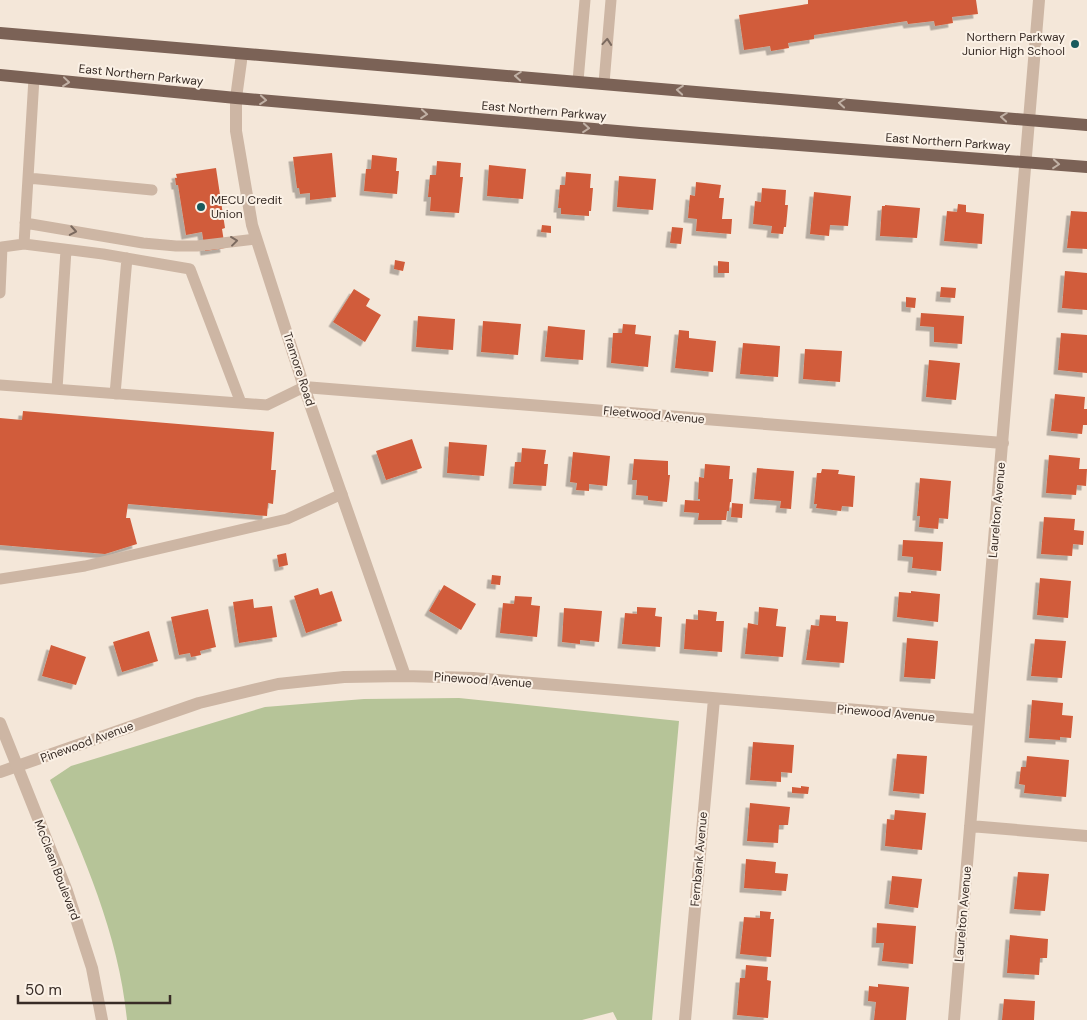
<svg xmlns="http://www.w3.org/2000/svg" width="1087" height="1020" viewBox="0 0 1087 1020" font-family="'DM Sans',sans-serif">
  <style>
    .green { fill: #b6c498 }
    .building { fill: #d15c3a; filter: url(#shadow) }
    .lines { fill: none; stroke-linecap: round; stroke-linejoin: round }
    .service { stroke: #cdb6a4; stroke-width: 11 }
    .minor { stroke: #cdb6a4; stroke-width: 12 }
    .tertiary { stroke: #cdb6a4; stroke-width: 12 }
    .primary { stroke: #7b6256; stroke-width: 12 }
    .oneway { stroke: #7b6a5f }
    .oneway2 { stroke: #c1b1a5 }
    .poi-dot { fill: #185a5d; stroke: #fbf1e6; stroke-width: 2 }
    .labels { text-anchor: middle; stroke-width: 4; stroke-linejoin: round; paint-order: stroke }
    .poi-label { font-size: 12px; fill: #382c26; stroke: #fbf1e6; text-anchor: end }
    .street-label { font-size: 12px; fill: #382c26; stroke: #fbf1e6 }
  </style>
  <defs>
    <filter id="shadow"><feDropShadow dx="-4.5" dy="4.5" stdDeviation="0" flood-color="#0004"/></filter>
  </defs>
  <rect width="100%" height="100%" fill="#f4e7d9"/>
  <path class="green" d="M459 698 679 721 652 1020H617L613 1012 582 1020H127C119 936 84 856 50 780L71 766 265 707 364 699Z"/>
  <path class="building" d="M808 0H976L978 14 952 17 953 23 935 26 934 21 908 24 907 21 814 35V39L788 43 789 48 771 51 770 46 744 50 739 15 808 4Z
    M332 153 336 197 310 200V193L300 194 299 188H297L293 157Z
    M372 155 397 158 396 171H399L397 194 364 191 366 169H371Z
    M437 161 461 163 460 177H463L459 213 430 211 431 197H428L430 175H436Z
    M489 165 526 169 523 199 487 196Z
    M216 168 225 228 222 229 225 248 205 251 202 232 186 235 178 185H176L175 178H177L176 174Z
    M566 172 591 174 590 188H593L591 211H589V216L561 214V208H558L560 185H565Z
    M619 176 656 179 653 210 617 207Z
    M696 182 721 185 719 198H724L722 219H732L731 234 696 231 697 219 688 218 690 195 695 196Z
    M762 188 786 190 785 205H788L786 227H784L783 234 771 233 772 226 753 224 755 201 761 202Z
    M814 192 851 196 848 226 830 225 829 236 810 234Z
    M958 204 966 205V212L984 214 982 244 944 241 947 211 957 212Z
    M885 205 920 208 917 238 880 236 882 206H885Z
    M1071 211 1087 212V249L1067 248Z
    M542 225 551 226V233L541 232Z
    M672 227 683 228 681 244 670 243Z
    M395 260 405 262 403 271 394 269Z
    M718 261 729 262V273H718Z
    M1065 271 1087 273V310L1062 308Z
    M941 287 956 288 955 298 940 297Z
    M354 289 370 299 366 306 381 315 365 342 333 322Z
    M906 297 916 298 915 308 906 307Z
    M921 313 964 316 962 344 934 342V327L920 326Z
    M418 316 455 319 453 350 416 347Z
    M483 321 521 324 518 355 481 352Z
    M623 324 636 325 635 334 651 336 648 367 611 363 613 333H622Z
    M548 326 585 330 583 360 545 357Z
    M679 330 689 331V338L716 341 713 372 675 368Z
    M1061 333 1087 335V373L1058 370Z
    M743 343 780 346 778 377 740 374Z
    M805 349 842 351 840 382 803 379Z
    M929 360 960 363 956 400 926 397Z
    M1055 394 1085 397 1084 409H1087V425H1083L1082 434 1051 431Z
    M23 411 274 432 271 470H276L273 504 268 503 267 516 128 504 126 518H130L137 544 105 554 0 545V418L22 420Z
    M412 439 422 468 386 480 376 451Z
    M449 442 487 445 484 476 447 473Z
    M522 448 546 450 544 464H548L546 486 513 484 515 462H521Z
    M573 452 610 456 607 486 589 484V491L576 490 577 483 570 482Z
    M1049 455 1080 458 1079 469H1087L1086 486 1077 485 1076 495 1046 493Z
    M634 459 668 461V475H670L667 502 648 500V496L636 495 637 480H632Z
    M705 464 730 466 729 479H733L731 502H730L729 511H727L726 520H698L699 513 684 512 685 500 700 501V499H698L699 477 704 478Z
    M757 468 794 471 791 509 780 508 781 501 754 499Z
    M822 469 839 470 838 474 855 476 853 507 842 506 841 511 816 508 817 504H814L817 473H821Z
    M920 478 951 481 948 519 939 518 938 529 919 527 920 516H917Z
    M732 503 743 504 742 518 731 517Z
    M1044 517 1075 519 1074 530 1084 531 1083 545 1073 544 1072 556 1041 554Z
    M903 540 943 542 941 571 912 568 913 557 902 556Z
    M286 553 288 565 279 567 277 555Z
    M492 575 501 576 500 585 491 584Z
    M1040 578 1071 581 1068 618 1037 615Z
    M444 585 476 604 461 630 429 611Z
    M318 588 320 595 332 591 342 621 306 633 294 596Z
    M911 591 940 594 938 622 897 617 899 592 911 593Z
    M515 596 532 597 531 605 540 606 537 637 500 633 503 603 514 604Z
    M253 599 254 608 272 606 277 637 239 643 233 602Z
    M637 607 656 608 655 616 662 617 660 647 622 644 625 613 637 614Z
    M759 607 778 609 776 626 786 627 783 657 745 654 748 623 758 625Z
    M564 608 602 611 599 642 580 640V644L562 642Z
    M208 609 216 647 200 651 201 655 191 657 190 653 179 655 171 617Z
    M698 610 717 612 716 621H724L722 652 684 649 686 619 698 620Z
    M820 615 836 616V621L848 622 844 663 806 660 811 625 819 626Z
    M149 631 158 661 122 672 113 642Z
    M907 638 938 641 935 679 904 677Z
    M1035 639 1066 641 1062 678 1031 676Z
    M51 645 86 657 76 685 42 676Z
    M1032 700 1063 703 1062 715 1073 716 1071 738 1060 737V740L1029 738Z
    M753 742 794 745 792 773 781 772V782L750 780Z
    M897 754 927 756 924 794 893 791Z
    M1027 756 1069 760 1066 797 1024 793 1025 785 1019 784 1021 767H1026Z
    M801 786 809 787 808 794 792 793V787L801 788Z
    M750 803 790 807 788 825H779L778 843 747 841Z
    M895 810 926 813 922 850 885 846 887 819 894 820Z
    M746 859 776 862 775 873 788 874 786 891 744 888Z
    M1018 872 1049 874 1045 911 1014 909Z
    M892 876 922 879 918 908 889 904Z
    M760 911 771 912 770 919H774L771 957 740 954 744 917 760 918Z
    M877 923 916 926 913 964 882 961 884 943H876Z
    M1010 935 1048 939 1047 958H1040L1039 975 1007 973Z
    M746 965 768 967 767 980 771 981 768 1018 737 1015 740 978H745Z
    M878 984 909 987 906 1020H874L876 1002 868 1001 869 986 878 987Z
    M1004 999 1035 1001 1034 1020H1002Z"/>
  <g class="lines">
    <path class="service" d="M578 81 585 0
      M604 83 611 0
      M28 178 152 190
      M25 223 143 243 176 246H197L256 239
      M24 244 103 254 190 269 241 403
      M0 293 2 247 24 244 34 78
      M0 385 267 405 304 387
      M57 389 66 250
      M115 394 127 258
      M0 579 85 566 287 519 342 494"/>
    <path class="minor" d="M242 54 236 98V131L252 225 304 387 405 676
      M304 387 1003 443
      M0 772 199 703 278 684 344 677 405 676 473 678 978 720
      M970 826 1087 836
      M685 1020 714 699
      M954 1020 1039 0"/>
    <path class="tertiary" d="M0 723 67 891 92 968 102 1020"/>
    <path class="primary" d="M0 33 1087 125
      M0 75 236 98 640 133 1087 167"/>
  </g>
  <defs><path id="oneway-chevron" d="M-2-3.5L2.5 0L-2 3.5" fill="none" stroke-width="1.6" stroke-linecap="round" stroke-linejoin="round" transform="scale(1.25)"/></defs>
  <g class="oneway">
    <use href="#oneway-chevron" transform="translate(607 42) rotate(-85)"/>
    <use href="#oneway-chevron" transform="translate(73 231) rotate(10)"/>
    <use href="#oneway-chevron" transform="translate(234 241) rotate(-7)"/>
  </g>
  <g class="oneway2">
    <use href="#oneway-chevron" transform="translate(518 76) rotate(-175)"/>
    <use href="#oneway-chevron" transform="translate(66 82) rotate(6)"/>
    <use href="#oneway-chevron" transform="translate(680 90) rotate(-175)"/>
    <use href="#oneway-chevron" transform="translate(263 100) rotate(5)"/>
    <use href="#oneway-chevron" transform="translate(842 103) rotate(-175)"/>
    <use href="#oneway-chevron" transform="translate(424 114) rotate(5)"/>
    <use href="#oneway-chevron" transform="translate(1004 117) rotate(-175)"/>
    <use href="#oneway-chevron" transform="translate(586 128) rotate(5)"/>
    <use href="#oneway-chevron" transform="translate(1056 164) rotate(5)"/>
  </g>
  <g class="poi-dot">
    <circle cx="1075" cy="44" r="5"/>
    <circle cx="201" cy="207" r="5"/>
  </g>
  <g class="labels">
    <g class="poi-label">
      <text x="1065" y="41">Northern Parkway<tspan x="1065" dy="14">Junior High School</tspan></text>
      <text x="211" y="204" text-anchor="start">MECU Credit<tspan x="211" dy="14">Union</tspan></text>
    </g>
    <g class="street-label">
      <text transform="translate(141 75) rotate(6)" y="4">East Northern Parkway</text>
      <text transform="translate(544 111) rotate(5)" y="4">East Northern Parkway</text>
      <text transform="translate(948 142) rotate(4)" y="4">East Northern Parkway</text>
      <text transform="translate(299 369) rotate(72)" y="4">Tramore Road</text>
      <text transform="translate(654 415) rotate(5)" y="4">Fleetwood Avenue</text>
      <text transform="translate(997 510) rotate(-85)" y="4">Laurelton Avenue</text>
      <text transform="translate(483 680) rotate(4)" y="4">Pinewood Avenue</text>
      <text transform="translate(886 713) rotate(5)" y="4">Pinewood Avenue</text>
      <text transform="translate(87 742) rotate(-20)" y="4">Pinewood Avenue</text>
      <text transform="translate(699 859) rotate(-85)" y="4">Fernbank Avenue</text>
      <text transform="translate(57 870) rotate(69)" y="4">McClean Boulevard</text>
      <text transform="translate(963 914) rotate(-85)" y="4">Laurelton Avenue</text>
    </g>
  </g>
  <path d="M18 995v8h152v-8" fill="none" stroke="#382c26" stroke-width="2.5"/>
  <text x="25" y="995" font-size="15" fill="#382c26" stroke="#fbf1e6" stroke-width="4" paint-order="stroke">50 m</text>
</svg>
